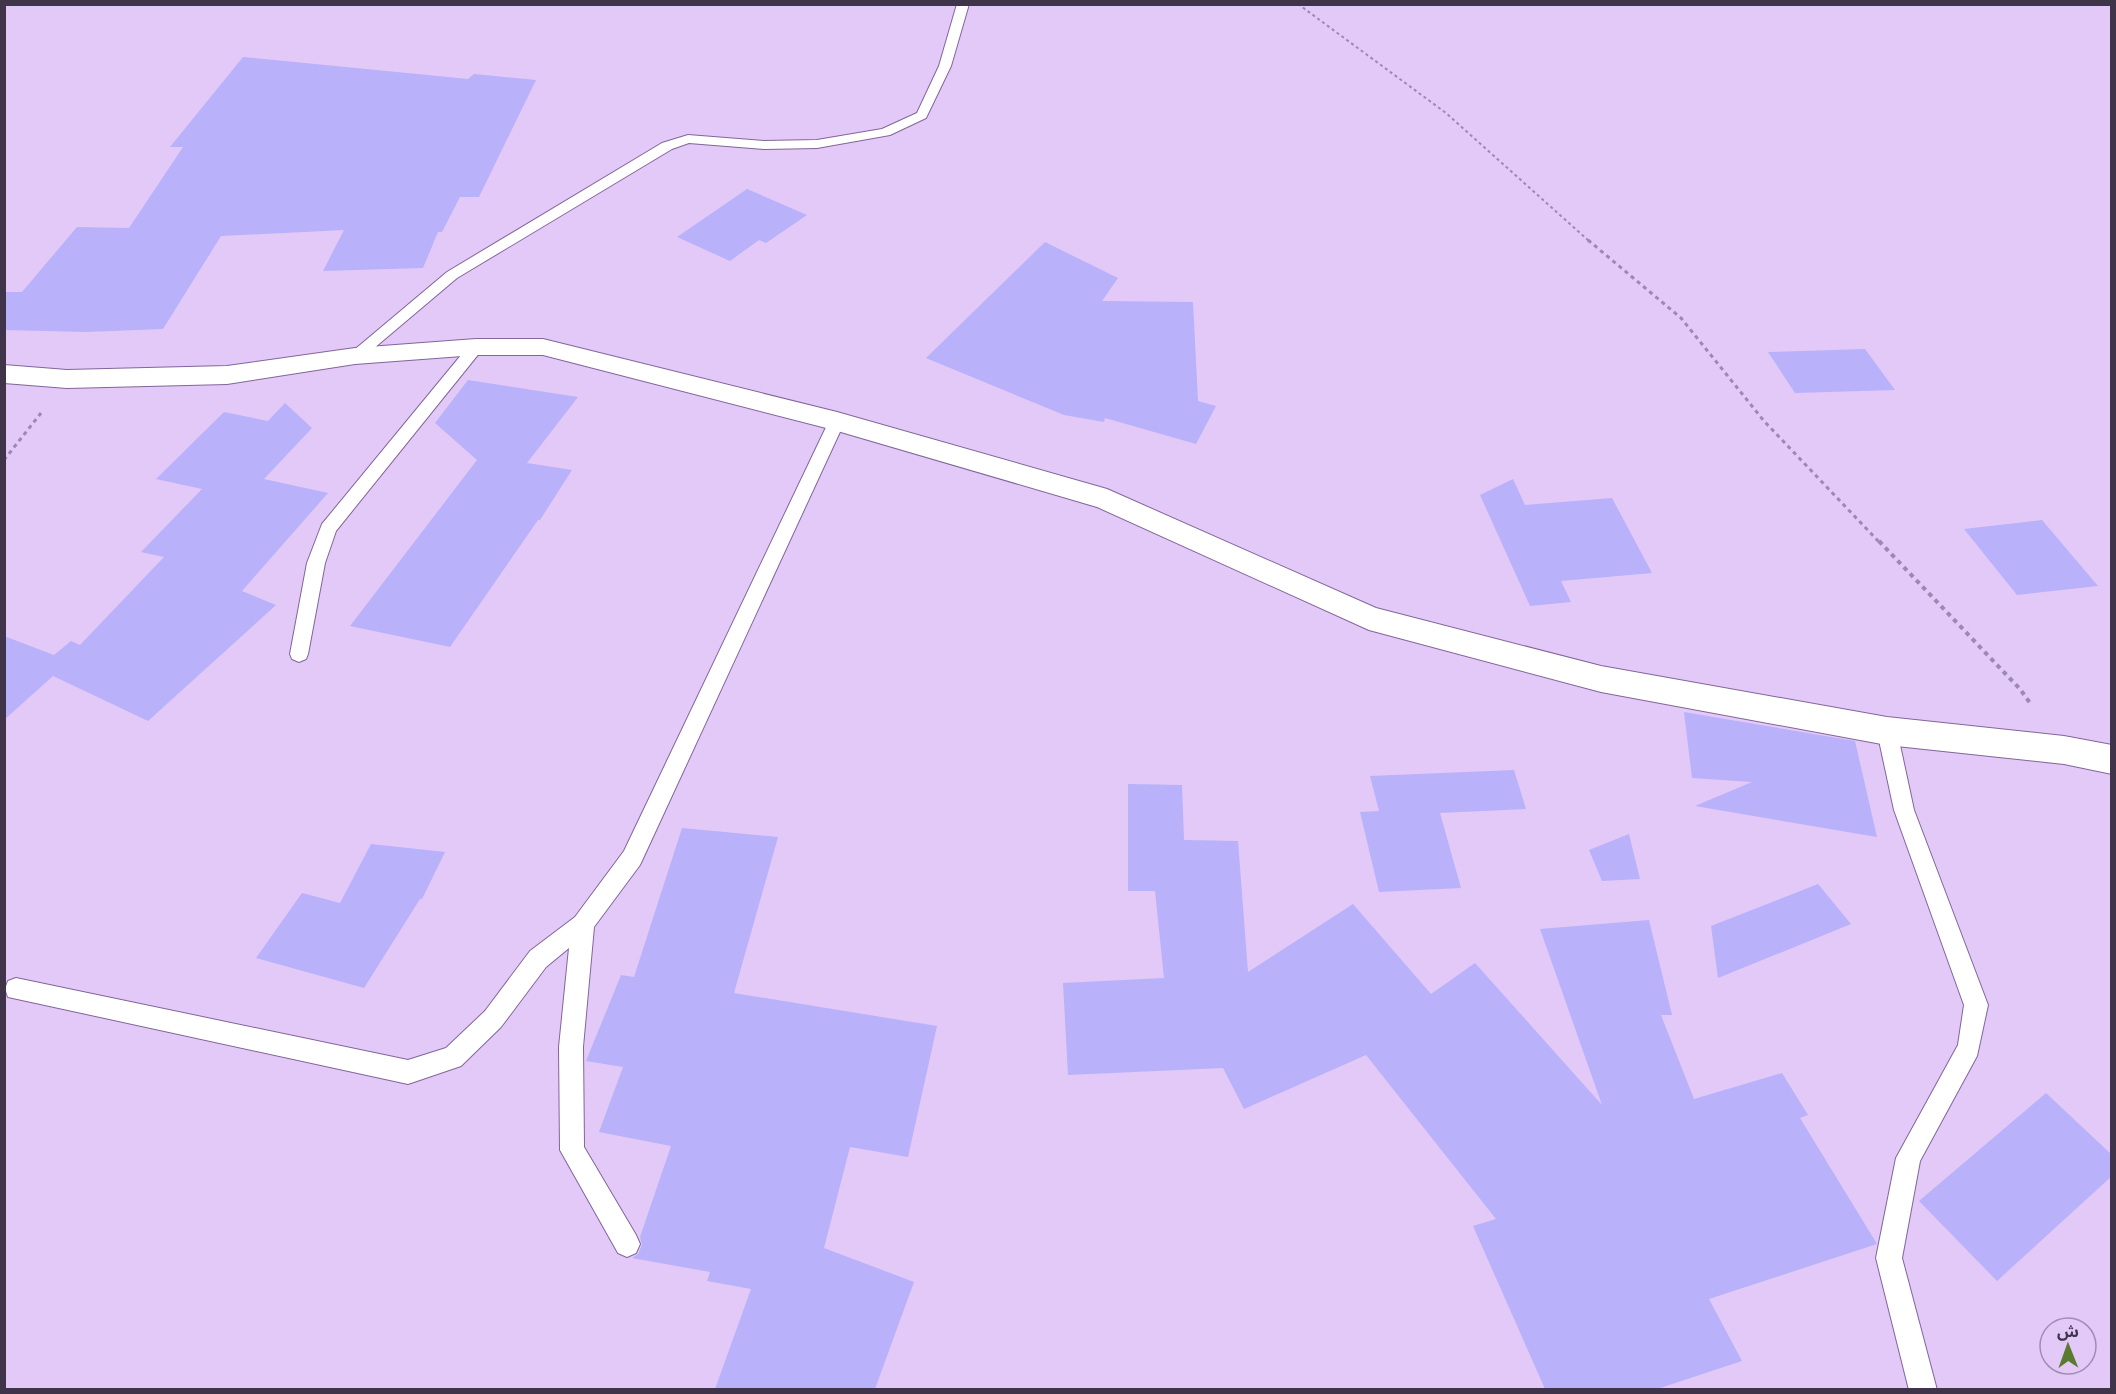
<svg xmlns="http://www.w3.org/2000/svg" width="2116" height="1394" viewBox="0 0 2116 1394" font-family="Commissioner,'Noto Sans Arabic',sans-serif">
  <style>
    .building { fill: #b9b1fa }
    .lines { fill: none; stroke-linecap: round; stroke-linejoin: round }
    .service-casing { stroke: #82659a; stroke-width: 2 }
    .tertiary-casing { stroke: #82659a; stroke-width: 2 }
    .path-far2 { stroke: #9d89ae; stroke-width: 2; stroke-dasharray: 3 3; stroke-linecap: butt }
    .path-far1 { stroke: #9d89ae; stroke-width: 3; stroke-dasharray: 4 4; stroke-linecap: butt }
    .path { stroke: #9d89ae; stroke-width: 4; stroke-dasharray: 4.5 4.5; stroke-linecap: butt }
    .service { fill: #fff; fill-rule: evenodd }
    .tertiary { fill: #fff; fill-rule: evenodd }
  </style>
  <rect width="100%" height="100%" fill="#e2c9f8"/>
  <path class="building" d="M243 57 468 79 474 74 536 80 479 197H460L442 232H438L423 268 323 271 344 230 221 236 163 329 86 332 4 330V292H22L77 227 129 228 183 147H170Z
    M747 189 807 215 766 243 759 240 730 261 677 237Z
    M1045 242 1118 278 1102 301 1193 302 1198 401 1216 406 1196 444 1105 418 1104 422 1064 415 926 358Z
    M1865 349 1895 390 1795 393 1768 352Z
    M468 380 578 397 527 463 572 470 540 520H538L450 647 350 626 477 460 435 423Z
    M285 403 312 428 264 479 328 493 242 591 276 605 148 721 53 676 4 720V636L54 655 71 641 80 645 164 557 141 552 202 489 156 479 224 412 268 421Z
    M1513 479 1525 505 1612 498 1652 573 1561 581 1571 602 1530 606 1480 495Z
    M2042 520 2098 586 2017 595 1964 529Z
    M1684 712 1855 741 1877 837 1695 806 1752 782 1692 778Z
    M1514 770 1526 809 1440 813 1461 888 1379 892 1360 812 1379 811 1370 776Z
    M1128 784 1182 785 1184 840 1238 841 1248 972 1353 904 1431 994 1475 963 1602 1105 1540 929 1649 920 1672 1015H1661L1694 1099 1782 1073 1808 1115 1800 1118 1877 1244 1709 1299 1742 1361 1657 1389H1545L1473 1226 1496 1219 1366 1055 1244 1109 1223 1068 1068 1075 1063 983 1164 978 1155 891H1128Z
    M682 828 778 837 734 993 937 1026 908 1157 850 1147 824 1248 914 1282 875 1389H715L751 1289 707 1281 710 1272 632 1258 638 1254 642 1245 640 1237 671 1146 599 1132 623 1067 586 1061 621 975 634 977Z
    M1629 834 1640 879 1602 881 1589 850Z
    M371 844 445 852 422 899H420L364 988 256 958 302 893 340 903Z
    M1818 884 1851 924 1718 978 1711 926Z
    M2046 1093 2112 1155V1176L1997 1281 1919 1201Z"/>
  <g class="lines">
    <defs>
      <path id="service" d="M957 4H969L951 66 926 118 890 135 817 148 764 149 689 143 672 149 457 278 360 360H350L347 356 447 272 662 143 688 135 764 141 817 140 882 129 917 113 939 66Z
        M476 342 484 347 481 351 336 531 325 563 308 654 306 659 299 662 292 659 290 654 307 563 322 524 471 343Z
        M837 415 843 417 845 421 640 865 594 927 583 1047 584 1147 636 1235 640 1244 636 1253 627 1257 618 1253 560 1150 559 1047 569 948 546 967 501 1027 461 1066 408 1084 8 997 5 989 8 981 16 978 408 1060 446 1048 485 1011 530 951 575 917 624 851 829 421 831 417Z
        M1887 723 1894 725 1897 731 1914 810 1988 1005 1977 1056 1920 1161 1902 1258 1937 1390H1909L1876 1258 1896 1158 1958 1045 1964 1005 1894 810 1877 731 1880 725Z"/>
      <path id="tertiary" d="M476 339H543L837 412 1107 489 1376 608 1601 666 1887 717 2064 736 2112 745V774L2064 764 1887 745 1601 692 1369 630 1097 507 834 430 543 355H476L355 364 227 384 67 388 4 383V365L67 370 227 366 355 348Z"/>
    </defs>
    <use href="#service" class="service-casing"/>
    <use href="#tertiary" class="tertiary-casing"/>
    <path class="path-far2" d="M1298 4 1446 113 1589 241"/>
    <path class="path-far1" d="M1588 240 1681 318 1764 421 1880 543
      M4 460 41 413"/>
    <path class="path" d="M1879 541 2020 689 2030 703"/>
    <use href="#service" class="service"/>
    <use href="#tertiary" class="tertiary"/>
  </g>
  <rect width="2116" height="1394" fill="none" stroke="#40344b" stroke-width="12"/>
  <g transform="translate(2068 1346) rotate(359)"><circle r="28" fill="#e2c9f8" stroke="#a18db3" stroke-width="1.5"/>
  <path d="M0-4.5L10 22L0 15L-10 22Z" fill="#5a7a30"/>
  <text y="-9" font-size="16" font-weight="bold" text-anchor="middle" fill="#40344b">ش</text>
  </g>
</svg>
